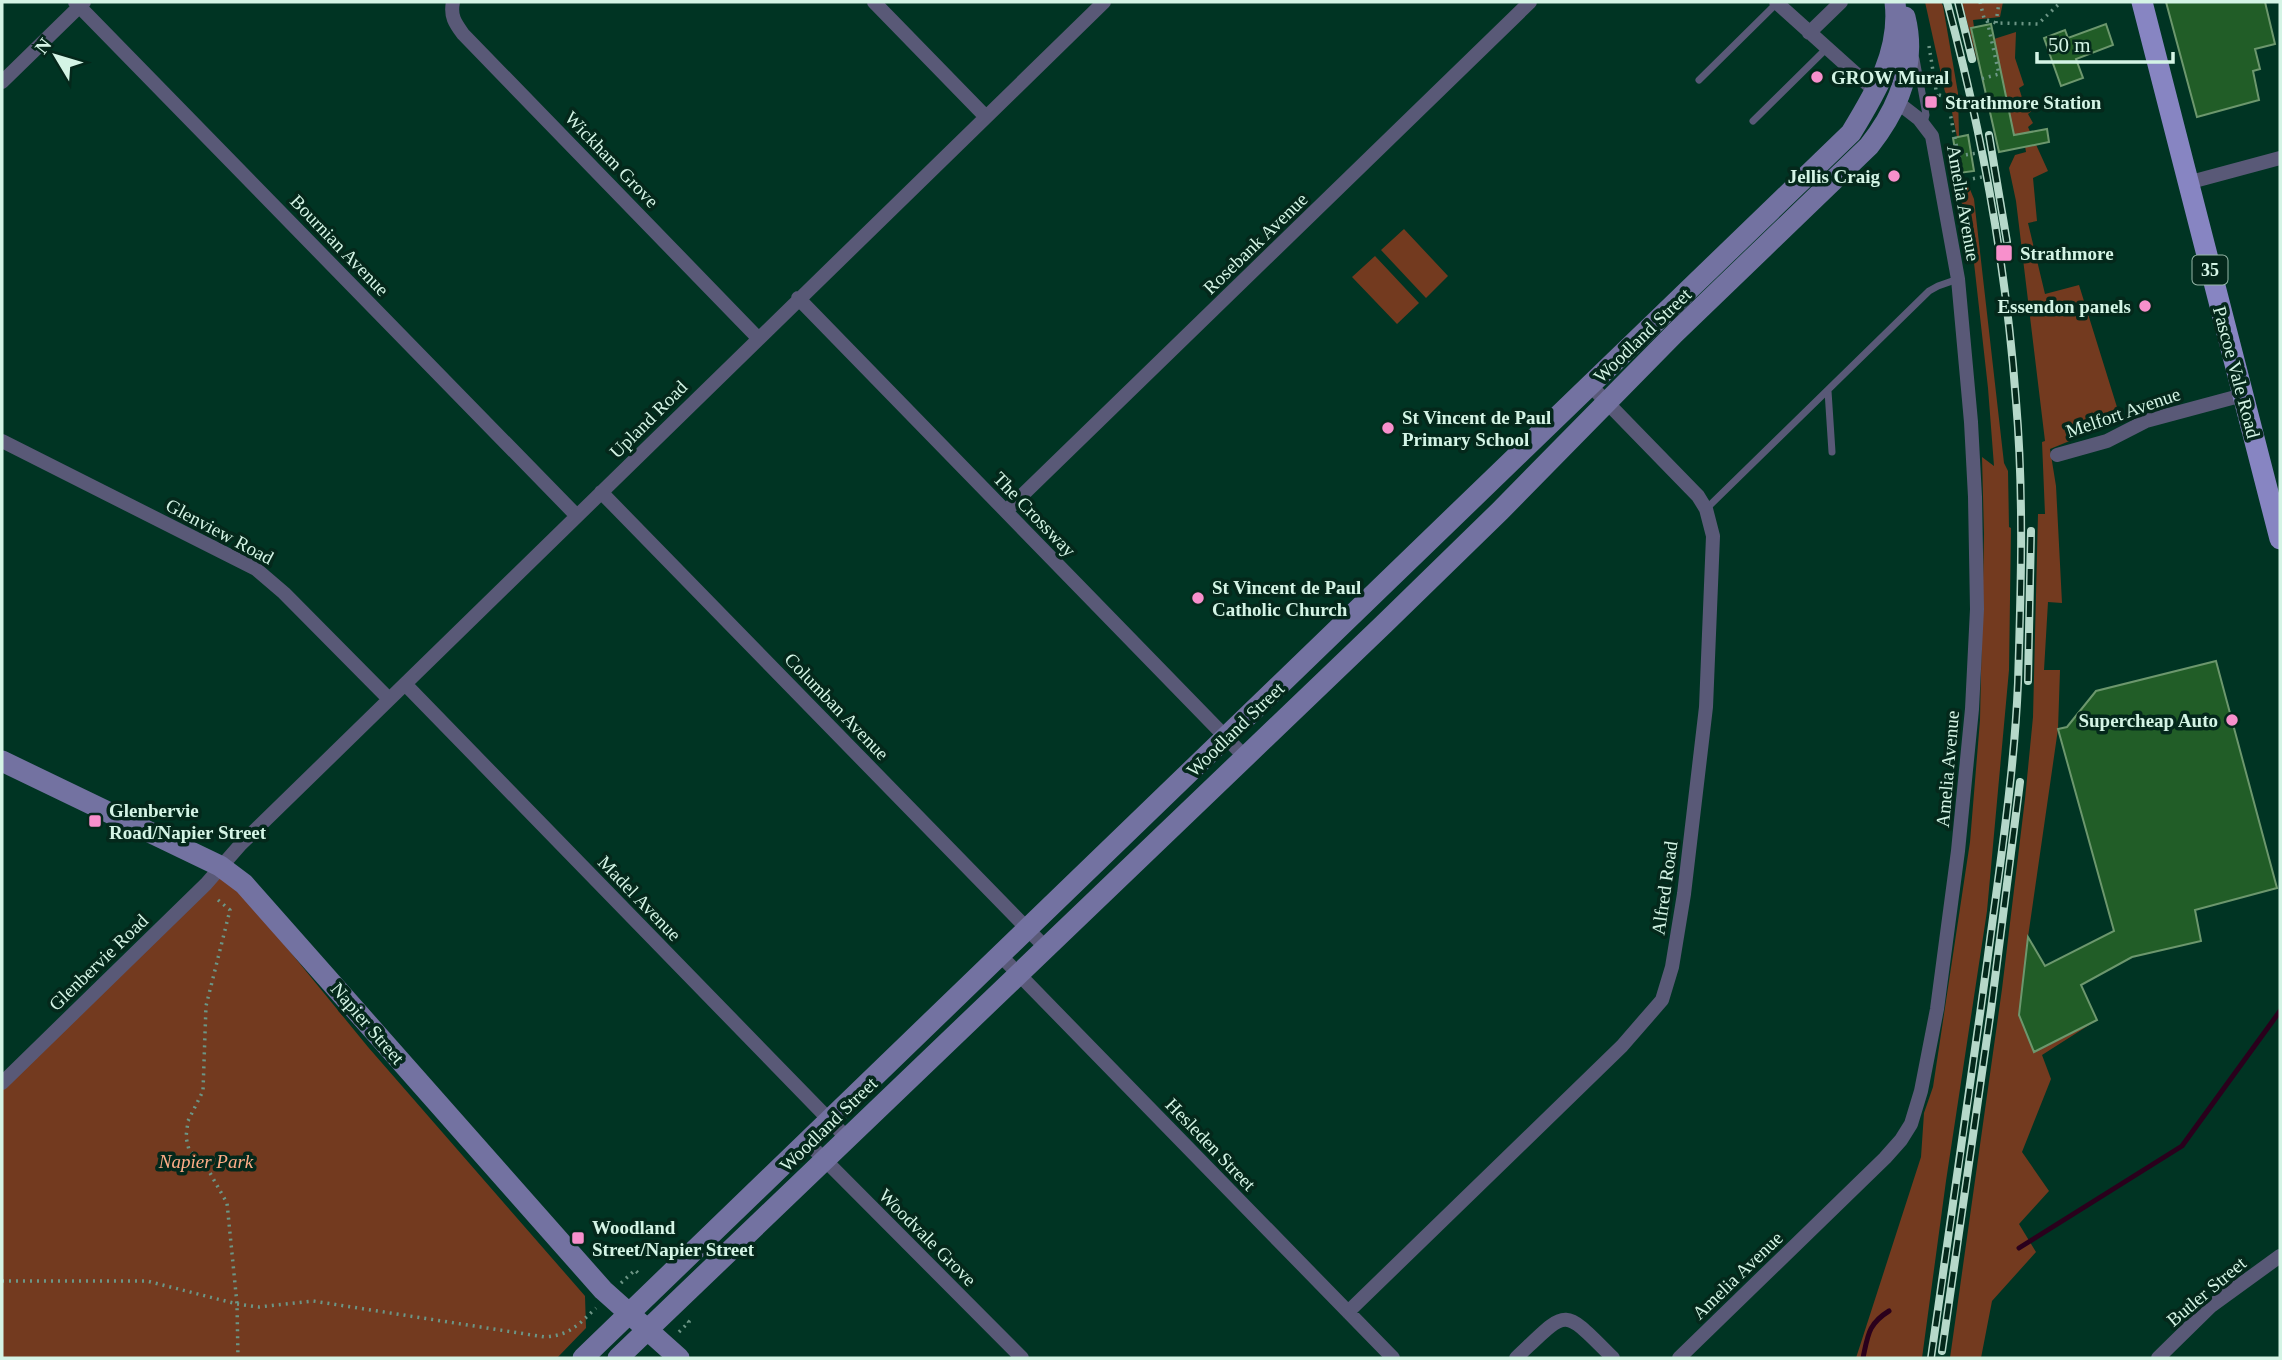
<svg xmlns="http://www.w3.org/2000/svg" width="2282" height="1360" viewBox="0 0 2282 1360" font-family="'Times New Roman',serif">
  <style>
    .green { fill: #733a1f }
    .lines { fill: none; stroke-linecap: round; stroke-linejoin: round }
    .stream { stroke: #2a001c; stroke-width: 5 }
    .building { fill: #215d27; stroke: #6c976d; stroke-width: 2 }
    .path { stroke: #6c9686; stroke-width: 3.5; stroke-dasharray: 2 5; stroke-linecap: butt }
    .lane { stroke: #595977; stroke-width: 7 }
    .street { stroke: #595977; stroke-width: 14 }
    .secondary { stroke: #7372a1; stroke-width: 21 }
    .primary { stroke: #8785c2; stroke-width: 21 }
    .rail-casing { stroke: #b5d8c9; stroke-width: 8 }
    .rail { stroke: #04281b; stroke-width: 5; stroke-dasharray: 16; stroke-linecap: butt }
    .poi-dot { fill: #f890cc; stroke: #04281b; stroke-width: 2.5 }
    .labels { text-anchor: middle; stroke-width: 7; stroke-linejoin: round; paint-order: stroke }
    .shield { fill: #04281b; stroke: #96b7a8; stroke-width: 2 }
    .shield-label { font-size: 18px; font-weight: bold; fill: #d4f4e5 }
    .poi-label { font-size: 19px; font-weight: bold; fill: #d4f4e5; stroke: #04281b; text-anchor: start }
    .street-label { font-size: 19px; fill: #d4f4e5; stroke: #04281b }
    .park-label { font-size: 19px; font-style: italic; fill: #fead88; stroke: #04281b }
  </style>
  <rect width="100%" height="100%" fill="#003423"/>
  <path class="green" d="M1925 2H1941L1943 6 1958 93 1959 137H1957L1949 97 1945 92Z
    M1962 2H2003L2000 17 1973 20 1974 27 1971 28 1978 64Z
    M2016 32 2015 58 2024 85 2019 88 2025 107 2031 106 2033 110 2028 114 2033 123 2028 127 2048 171 2033 178 2037 221 2028 223 2045 294 2079 285 2121 420 2050 449 2056 486 2062 603 2048 602 2044 670H2060L2058 729 2028 937 2019 1015 2035 1052 2097 1020 2042 1055 2051 1079 2022 1152 2049 1191 2019 1224 2036 1252 1992 1301 1981 1358H1950L2002 989 2025 799 2033 717 2038 514H2045L2042 442 2045 441 2016 201 2009 168 2015 155 2026 152 2023 134 2014 135 1994 39Z
    M1969 187 1974 199 2004 463 2008 471 2009 527 2011 528 2009 670 1987 911 1946 1181 1922 1358H1856L1921 1157 1924 1113 1933 1087 1970 842 1980 720 1984 534 1982 457 1994 466 1988 388 1968 209 1953 195H1960L1965 188Z
    M1404 229 1448 276 1426 298 1381 250Z
    M1375 256 1419 303 1397 324 1352 277Z
    M220 866 368 1047 585 1296 586 1328 557 1358H2V1089Z"/>
  <g class="lines">
    <path class="stream" d="M2019 1248 2182 1146 2280 1011
      M1863 1358C1868 1335 1868 1324 1889 1311"/>
  </g>
  <path class="building" d="M2166 2H2265L2275 44 2255 49 2260 69 2253 71 2259 100 2197 117Z
    M1991 24 2014 135 2047 129 2049 142 1999 152 1971 28Z
    M2106 24 2113 45 2076 59 2083 78 2061 86 2044 38 2065 30 2068 38Z
    M1968 135 1974 171 1959 173 1953 138Z
    M2216 661 2277 888 2195 910 2201 941 2132 957 2081 985 2097 1020 2034 1052 2019 1015 2028 937 2045 966 2114 931 2058 729 2067 727 2096 691Z"/>
  <g class="lines">
    <path class="path" d="M1980 2 1984 18 1987 20 1999 74 1981 79
      M1987 20 1996 23 2038 24 2061 2
      M1996 23 1999 2
      M1929 46 1937 96
      M1939 95 1947 97 1962 175 1957 182
      M1959 156 1977 153
      M1959 192 1966 180 1982 177
      M218 900 230 910 206 1006 203 1091 188 1121 186 1137 189 1150 210 1173 227 1203 237 1304 238 1358
      M2 1281H147L237 1304 259 1307 313 1301 545 1337C570 1335 578 1325 596 1308
      M621 1283 635 1270 641 1276
      M679 1332 689 1322 684 1318"/>
    <path class="lane" d="M1916 59 1926 115 1924 123
      M1699 80 1777 3
      M1753 121 1826 49
      M1828 391 1832 452
      M1706 509 1929 291 1938 286 1958 279"/>
    <path class="street" d="M75 2 577 516
      M453 2C450 16 455 23 463 34L758 338
      M874 2 986 117
      M1776 2 1875 91
      M1809 33 1841 2
      M2 82 84 2
      M2187 183 2280 158
      M798 298 1245 757
      M2 441 256 569 284 593 389 699
      M2057 455 2107 441 2146 421 2243 395
      M601 492 1046 948
      M1006 511 1530 2
      M405 684 847 1138
      M1001 956 1393 1358
      M2 1083 206 884 241 844 1104 2
      M808 1143 1022 1358
      M1348 1312 1622 1046 1662 1000 1672 967 1684 894 1706 707 1713 536 1706 509 1698 496 1590 385
      M1516 1358C1569 1308 1561 1306 1613 1358
      M1679 1358 1885 1158 1901 1140 1911 1124 1921 1091 1937 1009 1958 851 1972 709 1977 609 1975 497 1971 422 1958 279 1932 136 1919 119 1897 102
      M2158 1358 2211 1306 2280 1256"/>
    <path class="secondary" d="M2 761 195 854 220 866 244 884 603 1290 679 1358
      M583 1358 1851 133C1876 92 1901 51 1895 2
      M618 1358 1384 624 1500 511 1675 333 1869 146C1898 109 1917 65 1905 17"/>
    <path class="primary" d="M2142 2 2280 539"/>
    <defs>
      <path id="rail" d="M1958 2 1972 59
        M1989 135 2007 242
        M2028 681 2031 531
        M1942 1351 1991 1010 2020 782
        M1931 1358C1950 1227 1969 1095 1987 963 1999 870 2014 777 2018 683 2021 589 2024 494 2016 401 2006 266 1982 132 1947 2"/>
    </defs>
    <use href="#rail" class="rail-casing"/>
    <use href="#rail" class="rail"/>
  </g>
  <g class="poi-dot">
    <circle cx="1817" cy="77" r="7"/>
    <rect x="1924" y="95" width="14" height="14" rx="3.5"/>
    <circle cx="1894" cy="176" r="7"/>
    <rect x="1995" y="244" width="18" height="18" rx="3.5"/>
    <circle cx="2145" cy="306" r="7"/>
    <circle cx="1388" cy="428" r="7"/>
    <circle cx="1198" cy="598" r="7"/>
    <circle cx="2232" cy="720" r="7"/>
    <rect x="88" y="814" width="14" height="14" rx="3.5"/>
    <rect x="571" y="1231" width="14" height="14" rx="3.5"/>
  </g>
  <g class="labels">
    <rect class="shield" x="2192.5" y="255.5" width="35" height="29" rx="5"/>
    <g class="shield-label">
      <text x="2210" y="276">35</text>
    </g>
    <g class="poi-label">
      <text x="1831" y="84">GROW Mural</text>
      <text x="1945" y="109">Strathmore Station</text>
      <text x="1880" y="183" text-anchor="end">Jellis Craig</text>
      <text x="2020" y="260">Strathmore</text>
      <text x="2131" y="313" text-anchor="end">Essendon panels</text>
      <text x="1402" y="424">St Vincent de Paul<tspan x="1402" dy="22">Primary School</tspan></text>
      <text x="1212" y="594">St Vincent de Paul<tspan x="1212" dy="22">Catholic Church</tspan></text>
      <text x="2218" y="727" text-anchor="end">Supercheap Auto</text>
      <text x="109" y="817">Glenbervie<tspan x="109" dy="22">Road/Napier Street</tspan></text>
      <text x="592" y="1234">Woodland<tspan x="592" dy="22">Street/Napier Street</tspan></text>
    </g>
    <g class="street-label">
      <text transform="translate(612 159) rotate(46)" y="7">Wickham Grove</text>
      <text transform="translate(1964 203) rotate(80)" y="7">Amelia Avenue</text>
      <text transform="translate(1255 243) rotate(-44)" y="7">Rosebank Avenue</text>
      <text transform="translate(340 245) rotate(46)" y="7">Bournian Avenue</text>
      <text transform="translate(1642 335) rotate(-44)" y="7">Woodland Street</text>
      <text transform="translate(2237 372) rotate(75)" y="7">Pascoe Vale Road</text>
      <text transform="translate(2123 412) rotate(-19)" y="7">Melfort Avenue</text>
      <text transform="translate(648 419) rotate(-45)" y="7">Upland Road</text>
      <text transform="translate(1035 514) rotate(46)" y="7">The Crossway</text>
      <text transform="translate(220 531) rotate(28)" y="7">Glenview Road</text>
      <text transform="translate(837 706) rotate(46)" y="7">Columban Avenue</text>
      <text transform="translate(1235 729) rotate(-44)" y="7">Woodland Street</text>
      <text transform="translate(1947 769) rotate(-85)" y="7">Amelia Avenue</text>
      <text transform="translate(1664 888) rotate(-82)" y="7">Alfred Road</text>
      <text transform="translate(640 898) rotate(46)" y="7">Madel Avenue</text>
      <text transform="translate(98 962) rotate(-44)" y="7">Glenbervie Road</text>
      <text transform="translate(368 1023) rotate(49)" y="7">Napier Street</text>
      <text transform="translate(828 1124) rotate(-44)" y="7">Woodland Street</text>
      <text transform="translate(1211 1144) rotate(46)" y="7">Hesleden Street</text>
      <text transform="translate(928 1237) rotate(45)" y="7">Woodvale Grove</text>
      <text transform="translate(1737 1275) rotate(-44)" y="7">Amelia Avenue</text>
      <text transform="translate(2206 1291) rotate(-40)" y="7">Butler Street</text>
    </g>
    <g class="park-label">
      <text x="206" y="1168">Napier Park</text>
    </g>
  </g>
  <rect width="2282" height="1360" fill="none" stroke="#d4f4e5" stroke-width="7"/>
  <g transform="translate(56 56) rotate(308)" stroke="#04281b" stroke-width="5" paint-order="stroke">
  <path d="M0-5L12 26L0 18L-12 26Z" fill="#d4f4e5"/>
  <text y="-10" font-size="19" font-weight="bold" text-anchor="middle" fill="#d4f4e5">N</text>
  </g>
  <path d="M2037 52v10h136v-10" fill="none" stroke="#d4f4e5" stroke-width="3.5"/>
  <text x="2048" y="52" font-size="21" fill="#d4f4e5" stroke="#04281b" stroke-width="5" paint-order="stroke">50 m</text>
</svg>
